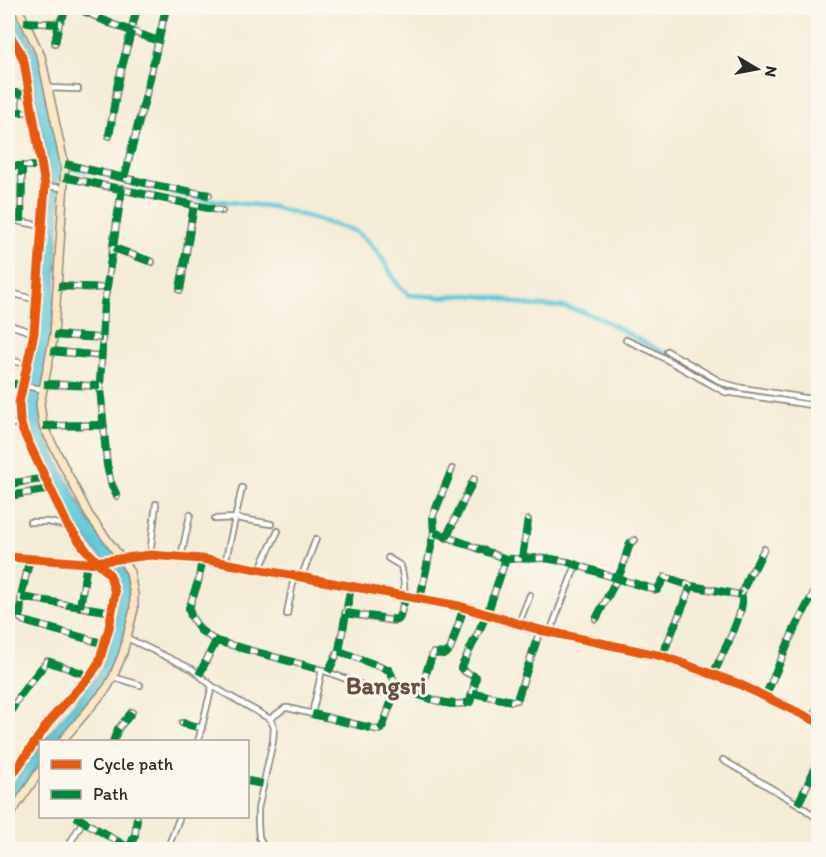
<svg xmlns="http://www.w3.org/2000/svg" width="826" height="857" viewBox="0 0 826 857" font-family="Itim,sans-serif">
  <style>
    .water { fill: #5cc7d7; stroke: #447981; stroke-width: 1.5 }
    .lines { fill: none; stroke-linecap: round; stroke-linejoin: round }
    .canal { stroke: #5cc7d7; stroke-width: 4.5 }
    .river { stroke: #5cc7d7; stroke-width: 8 }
    .street-casing { stroke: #908c81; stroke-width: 8 }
    .secondary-casing { stroke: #908c81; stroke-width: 10 }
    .street { stroke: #fff; stroke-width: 4.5 }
    .secondary { stroke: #fce6c4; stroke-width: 7 }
    .quiet { stroke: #00873e; stroke-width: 8; stroke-dasharray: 15 8; stroke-linecap: butt }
    .cycleway-casing { stroke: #fbf7ec; stroke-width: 13 }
    .cycleway { stroke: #e8590c; stroke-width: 9 }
    .labels { text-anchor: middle; stroke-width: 6; stroke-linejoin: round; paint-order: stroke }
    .quarter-label { font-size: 24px; font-weight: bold; fill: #675043; stroke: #fbf7ec }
  </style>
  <rect width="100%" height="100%" fill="#fbf7ec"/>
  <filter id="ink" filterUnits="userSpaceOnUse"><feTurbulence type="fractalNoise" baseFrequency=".0167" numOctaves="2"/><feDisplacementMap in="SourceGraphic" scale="12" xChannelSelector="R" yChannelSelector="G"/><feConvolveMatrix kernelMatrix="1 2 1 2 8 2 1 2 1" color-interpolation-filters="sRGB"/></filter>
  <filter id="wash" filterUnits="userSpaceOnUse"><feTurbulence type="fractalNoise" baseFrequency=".008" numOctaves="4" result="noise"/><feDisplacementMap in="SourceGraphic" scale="24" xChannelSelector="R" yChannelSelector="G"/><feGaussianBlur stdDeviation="1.35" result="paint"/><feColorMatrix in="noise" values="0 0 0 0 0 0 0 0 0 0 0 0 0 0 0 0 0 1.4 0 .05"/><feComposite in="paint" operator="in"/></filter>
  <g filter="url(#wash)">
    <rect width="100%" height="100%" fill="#f5ecd7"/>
    <path class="water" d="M8 8H16L21 23 42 61 63 171 58 181 60 193 54 327 40 427 90 522 117 554 129 575 132 605 121 652 102 687 69 724 56 741H43L101 670 114 626 119 592 111 570 76 527 25 426 23 398 36 347 52 183 37 108 32 72 28 55 8 23Z
      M40 745V763L8 809V791Z"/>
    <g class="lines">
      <path class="canal" d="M63 168 96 173
        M110 177 201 199 274 207 355 231 370 243 382 258 397 284 409 295 440 297 468 295 499 298 526 305 563 307 580 311 600 318 687 366 709 380 740 392 818 403"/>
      <path class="river" d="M95 693 105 684 113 664"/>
    </g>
  </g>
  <g filter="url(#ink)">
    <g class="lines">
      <defs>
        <path id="street" d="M77 8 112 24 158 41
          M708 8 718 10 721 8
          M24 22 59 24
          M8 32 19 50 24 62 45 186 34 333 19 403 20 420 23 431 68 526 86 550 110 575 115 593 109 628 99 662 90 676 51 719 8 781
          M55 43 59 24 67 8
          M47 88 78 89
          M8 92 29 95
          M16 93 17 111
          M8 112H32
          M109 136 118 83 137 8
          M65 164 158 186 209 195
          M8 166H43
          M64 177 222 211
          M124 177 145 99 166 8
          M45 186 63 188
          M8 219 42 226
          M21 222 22 167
          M114 248 152 262
          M58 286 106 288
          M180 290 194 205
          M8 292 36 300
          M13 326 34 333
          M54 335 102 338
          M626 340 651 351 725 392 818 406
          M51 351 101 356
          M667 351 723 383 742 388 818 400
          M8 360 27 364
          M8 383 42 389
          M44 384 100 386
          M8 424 21 423
          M43 426 103 425
          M8 484 47 478
          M8 496 51 489
          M117 496 111 483 107 465 100 386 104 305 122 188
          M215 519 236 518 271 524
          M30 522H48L68 526
          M434 532 433 516 452 469
          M446 538 474 479
          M150 555 156 504
          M8 557 87 563 150 555 202 559 459 606 540 630 662 656 739 684 818 722
          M181 557 190 515
          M30 558 21 597 20 618 24 621 105 644
          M522 558 528 520
          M202 559 199 579 189 608 191 616 200 630 216 641 322 670 370 688
          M225 563 242 488
          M259 570 278 531
          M301 578 316 539
          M21 597 112 612
          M420 599 434 532 506 559 545 558 568 562 618 579 657 590 665 577 691 586 741 595
          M80 607 87 563
          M345 613 394 621 400 618C405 597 406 587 401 566L388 558
          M287 614 294 577
          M596 619 621 571 630 543 635 540
          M519 623 530 595
          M550 632 576 565
          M127 638 192 669 212 686 270 719 274 727 273 741 258 809V825L259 837 265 850
          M339 651 389 670 398 688
          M662 656 691 586
          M328 672 339 650 351 587
          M713 674C720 659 748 607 741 595L749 575 755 567 764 549
          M199 675 216 641
          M113 677 140 685
          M473 693 512 701 517 700 540 630
          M419 694 433 653 445 654 450 650 464 607
          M765 697 793 632 818 585
          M312 714 322 670
          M8 717C19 693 32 681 47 661L90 676
          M270 719 285 708H288L379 730 382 728 396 689 398 688C418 693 449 710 470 702L476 677 465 672 461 668 487 614 506 559
          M813 720 818 705
          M182 723 202 728
          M113 742 118 729 132 712
          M198 742 212 686
          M723 760 798 804 818 819
          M248 781 263 784
          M798 804 818 763
          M79 816 78 818 132 850
          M129 848 135 835 137 818
          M66 850 83 821
          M167 850 180 816"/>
        <path id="secondary" d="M18 8 41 56 65 167 54 335 40 404 43 426 89 515 121 558 130 572 134 595V609L123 653 113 677 107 688 61 742
          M8 818 40 771"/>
      </defs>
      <use href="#street" class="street-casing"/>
      <use href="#secondary" class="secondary-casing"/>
      <use href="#street" class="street"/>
      <use href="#secondary" class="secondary"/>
      <path class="quiet" d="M77 8 112 24 158 41
        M24 22 59 24
        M55 43 59 24 67 8
        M8 92 29 95
        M8 112H32
        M109 136 118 83 137 8
        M65 164 158 186 209 195
        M8 166H43
        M64 177 222 211
        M124 177 145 99 166 8
        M21 222 22 167
        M114 248 152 262
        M58 286 106 288
        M180 290 194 205
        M54 335 102 338
        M51 351 101 356
        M8 383 22 385
        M44 384 100 386
        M43 426 103 425
        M8 484 47 478
        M8 496 51 489
        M117 496 111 483 107 465 100 386 104 305 122 188
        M434 532 433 516 452 469
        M446 538 474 479
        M30 558 21 597 20 618 24 621 105 644
        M522 558 528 520
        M202 559 199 579 189 608 191 616 200 630 216 641 322 670
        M21 597 112 612
        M420 599 434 532 506 559 545 558 568 562 618 579 657 590 665 577 691 586 741 595
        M80 607 87 563
        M345 613 398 620 406 597
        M596 619 621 571 630 543 635 540
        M339 651 389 670 398 688
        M662 656 691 586
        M328 672 339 650 351 587
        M713 674C720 659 748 607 741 595L749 575 755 567 764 549
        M199 675 216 641
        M473 693 512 701 517 700 540 630
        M419 694 433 653 445 654 450 650 464 607
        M765 697 793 632 818 585
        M312 714 379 730 382 728 396 689 398 688C418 693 449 710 470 702L476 677 465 672 461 668 487 614 506 559
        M8 717C19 693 32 681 47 661L90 676
        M182 723 202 728
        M113 742 118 729 132 712
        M248 781 263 784
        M798 804 818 763
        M79 816 78 818 132 850
        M129 848 135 835 137 818"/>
      <defs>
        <path id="cycleway" d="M8 32 19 50 24 62 45 186 34 333 19 403 20 420 23 431 68 526 86 550 110 575 115 593 109 628 99 662 90 676 51 719 8 781
          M8 557 87 563 150 555 202 559 459 606 540 630 662 656 739 684 818 722"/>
      </defs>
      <use href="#cycleway" class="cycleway-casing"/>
      <use href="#cycleway" class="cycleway"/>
    </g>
  </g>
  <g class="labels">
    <g class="quarter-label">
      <text x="386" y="694">Bangsri</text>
    </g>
  </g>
  <rect width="826" height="857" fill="none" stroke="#fbf7ec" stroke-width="30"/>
  <rect x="39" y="740" width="210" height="78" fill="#fbf7ec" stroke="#a8a59f" stroke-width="1.5"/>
  <rect x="51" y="760" width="30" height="9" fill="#e8590c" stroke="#a8a59f" stroke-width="1.5"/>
  <text x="93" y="770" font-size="18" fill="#2b2b2b">Cycle path</text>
  <rect x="51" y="790" width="30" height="9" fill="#00873e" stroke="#a8a59f" stroke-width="1.5"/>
  <text x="93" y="800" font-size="18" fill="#2b2b2b">Path</text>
  <g transform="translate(757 69) rotate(100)" stroke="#fbf7ec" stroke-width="4.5" paint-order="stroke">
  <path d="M0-4.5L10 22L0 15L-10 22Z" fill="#2b2b2b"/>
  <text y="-9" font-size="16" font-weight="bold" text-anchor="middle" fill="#2b2b2b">N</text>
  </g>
</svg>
